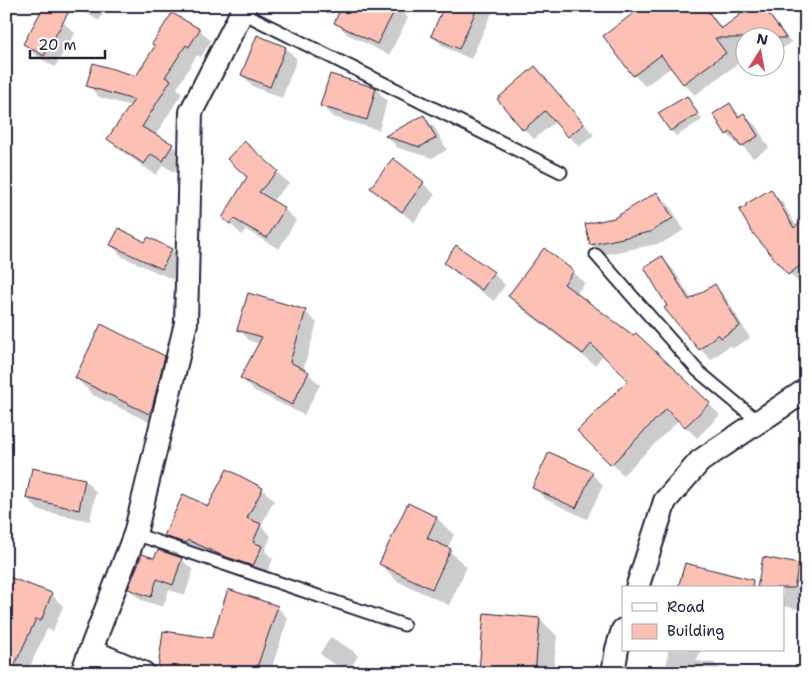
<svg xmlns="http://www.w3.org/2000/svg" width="812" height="679" viewBox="0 0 812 679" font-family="'Shantell Sans',sans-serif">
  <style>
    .shadow { fill: #0003 }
    .building { fill: #fcc1b4; stroke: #22223b }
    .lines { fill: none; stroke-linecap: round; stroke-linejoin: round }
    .lane-casing { stroke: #22223b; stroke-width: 15 }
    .street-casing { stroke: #22223b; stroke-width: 26 }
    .lane { stroke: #fff; stroke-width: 11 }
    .street { stroke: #fff; stroke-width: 22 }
  </style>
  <rect width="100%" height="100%" fill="#fff"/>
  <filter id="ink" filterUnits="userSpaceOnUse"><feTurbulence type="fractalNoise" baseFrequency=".02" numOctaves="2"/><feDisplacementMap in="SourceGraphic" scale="10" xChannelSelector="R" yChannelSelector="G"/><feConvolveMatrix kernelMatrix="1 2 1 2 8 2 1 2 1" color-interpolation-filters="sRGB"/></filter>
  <g filter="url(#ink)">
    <path class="shadow" d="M75 6H107L99 21Z
      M397 6 408 18 389 55 347 34 336 22Z
      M445 6H495L471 59 444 47 432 36Z
      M544 6H557L554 11Z
      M644 6H705L724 31 763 6 791 42 774 55V38H744V59L695 95 684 84 672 67 645 86 634 75 605 36Z
      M173 14 200 30 211 41 201 57 197 55 177 88 182 93 155 136 172 145 183 156 174 172 163 165 156 175 120 150 109 139 131 106 99 97 88 85 137 77Z
      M63 22 75 33 55 67 36 56 25 44Z
      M286 48 297 59 282 98 254 87 242 75Z
      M331 75 376 89 387 101 379 130 333 117 322 106Z
      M545 78 594 135 579 147 556 121 534 139 524 129Z
      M687 97 692 103 702 120 676 136 670 130Z
      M730 105 741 116 744 115 756 126 769 148 753 158 741 144 739 146 727 134Z
      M423 117 435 128 447 150 432 158 398 148 388 137Z
      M244 143 289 183 272 201 284 209 296 220 279 249 246 230 242 235 224 218 248 177Z
      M393 160 423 183 435 195 414 222 384 199 372 188Z
      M771 191 782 202 797 227 806 233V282L801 286 753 231Z
      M657 193 669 205 684 230 662 243 602 255 591 244Z
      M146 243 172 250 183 261 174 280 123 257 111 245Z
      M457 247 493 273 505 285 494 301 457 274 445 263Z
      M662 258 673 269 692 300 715 286 726 298 750 338 733 348 730 345 711 360 700 349 669 306Z
      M573 272 585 283 576 294 709 404 720 415 697 438 679 420 623 475 579 431 630 380 603 355 595 365 521 308 509 296Z
      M305 311 317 323 303 370 308 373 320 385 304 415 253 390 242 378 260 344 250 341 239 329Z
      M164 357 181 374 166 430 93 395 76 378Z
      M33 469 85 480 96 492 90 521 38 510 27 498Z
      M592 474 603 485 587 519 545 499 534 487Z
      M262 489 274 500 261 526 271 536 265 551 273 559 265 577 177 547 166 536 209 507Z
      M409 505 437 518 454 535 447 549 467 567 449 605 397 581 380 564Z
      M181 559 193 570 185 595 169 590 163 607 141 600 129 589Z
      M798 565 806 573V596L803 610 783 606V588Z
      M6 577 51 594 63 606 53 631 47 629 27 673H6Z
      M277 607 288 618 270 673H163L159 669 212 639Z
      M485 614 540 619 557 636 553 673H483L480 670Z
      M331 637 353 651 358 656 348 672 326 659 320 653Z
      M668 650H701L696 661 714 663 724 673H666Z"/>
    <path class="building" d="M44 6H72L44 56 23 44Z
      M342 6H397L377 44 334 23Z
      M444 6H478L459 49 431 36Z
      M643 6H704L721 29 752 6H763L786 38H715L726 53 683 84 661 55 633 76 603 36Z
      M172 13 200 29 189 47 186 45 165 77 171 80 142 127 173 144 163 161 151 154 144 164 107 139 134 100 86 86 93 63 136 76 155 46 152 44Z
      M257 35 286 47 270 87 241 75Z
      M535 66 584 124 568 137 545 111 523 130 497 99Z
      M330 74 376 88 367 120 320 106Z
      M687 96 698 114 670 131 658 113Z
      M730 103 738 117 744 113 758 136 741 147 731 132 726 135 713 114Z
      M424 115 436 138 420 147 385 136Z
      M244 141 278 171 259 192 285 208 267 238 234 219 230 224 222 218 247 177 227 159Z
      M393 158 424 182 402 212 370 188Z
      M771 189 794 228 806 218V261L788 275 752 232 739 210 746 206V204Z
      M657 192 673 218 650 232 590 245 585 224 614 218Z
      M119 228 145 242 148 237 172 249 162 269 110 245Z
      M456 245 494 272 482 290 444 263Z
      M544 248 574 271 564 284 633 335 636 333 710 403 685 427 666 409 611 465 577 431 628 380 591 344 583 354 508 296Z
      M662 256 689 300 715 284 740 326 721 338 718 334 699 350 664 308 667 306 644 267Z
      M248 293 306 310 290 362 309 372 292 405 240 378 262 337 237 330Z
      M101 324 165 356 152 408 149 414 75 378Z
      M549 452 593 472 576 508 532 488Z
      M32 468 85 479 79 510 26 498Z
      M227 469 263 488 247 518 261 524 253 542 262 546 253 566 221 555 188 540 186 543 164 536 183 494 208 506Z
      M408 503 437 517 427 538 451 549 432 589 379 564Z
      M158 550 182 558 173 585 157 579 151 597 128 589 142 554 154 558Z
      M763 557 799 564 794 588H757Z
      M685 563 753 580 752 588H678Z
      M6 576 52 593 41 621 36 619 11 673H6Z
      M228 589 278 606 255 673H184L158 669 163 631 212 638Z
      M484 613 540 618 535 673H508L479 670Z"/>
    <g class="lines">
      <defs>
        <path id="lane" d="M241 12 561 172
          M596 255 698 371 759 422
          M135 534 404 625"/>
        <path id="street" d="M637 588 665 501 700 461 806 390
          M91 651 143 673
          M82 673 135 534 186 323 191 112 245 6
          M613 673 617 649 623 630"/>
      </defs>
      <use href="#lane" class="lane-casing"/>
      <use href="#street" class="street-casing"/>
      <use href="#lane" class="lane"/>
      <use href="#street" class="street"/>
    </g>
  </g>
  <rect width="812" height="679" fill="none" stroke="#fff" stroke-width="25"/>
  <rect x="12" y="12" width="787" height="654" fill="none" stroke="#22223b" stroke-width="2" filter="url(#ink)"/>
  <rect x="622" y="586" width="162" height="65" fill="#ffffff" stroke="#a7a7b1"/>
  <rect x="632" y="603" width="25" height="8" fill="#ffffff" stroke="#a7a7b1"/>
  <text x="667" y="612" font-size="15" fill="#22223b">Road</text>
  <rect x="632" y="624" width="25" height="15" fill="#fcc1b4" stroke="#a7a7b1"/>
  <text x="667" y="636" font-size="15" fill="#22223b">Building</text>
  <g transform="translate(760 52) rotate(11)"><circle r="24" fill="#ffffff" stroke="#a7a7b1"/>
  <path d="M0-4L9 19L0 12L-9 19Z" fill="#d1495b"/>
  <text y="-8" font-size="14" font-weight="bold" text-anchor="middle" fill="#22223b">N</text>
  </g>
  <path d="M30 50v8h75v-8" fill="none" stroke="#22223b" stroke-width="2.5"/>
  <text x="38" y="50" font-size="15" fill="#22223b" stroke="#ffffff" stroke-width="4" paint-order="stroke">20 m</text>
</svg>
